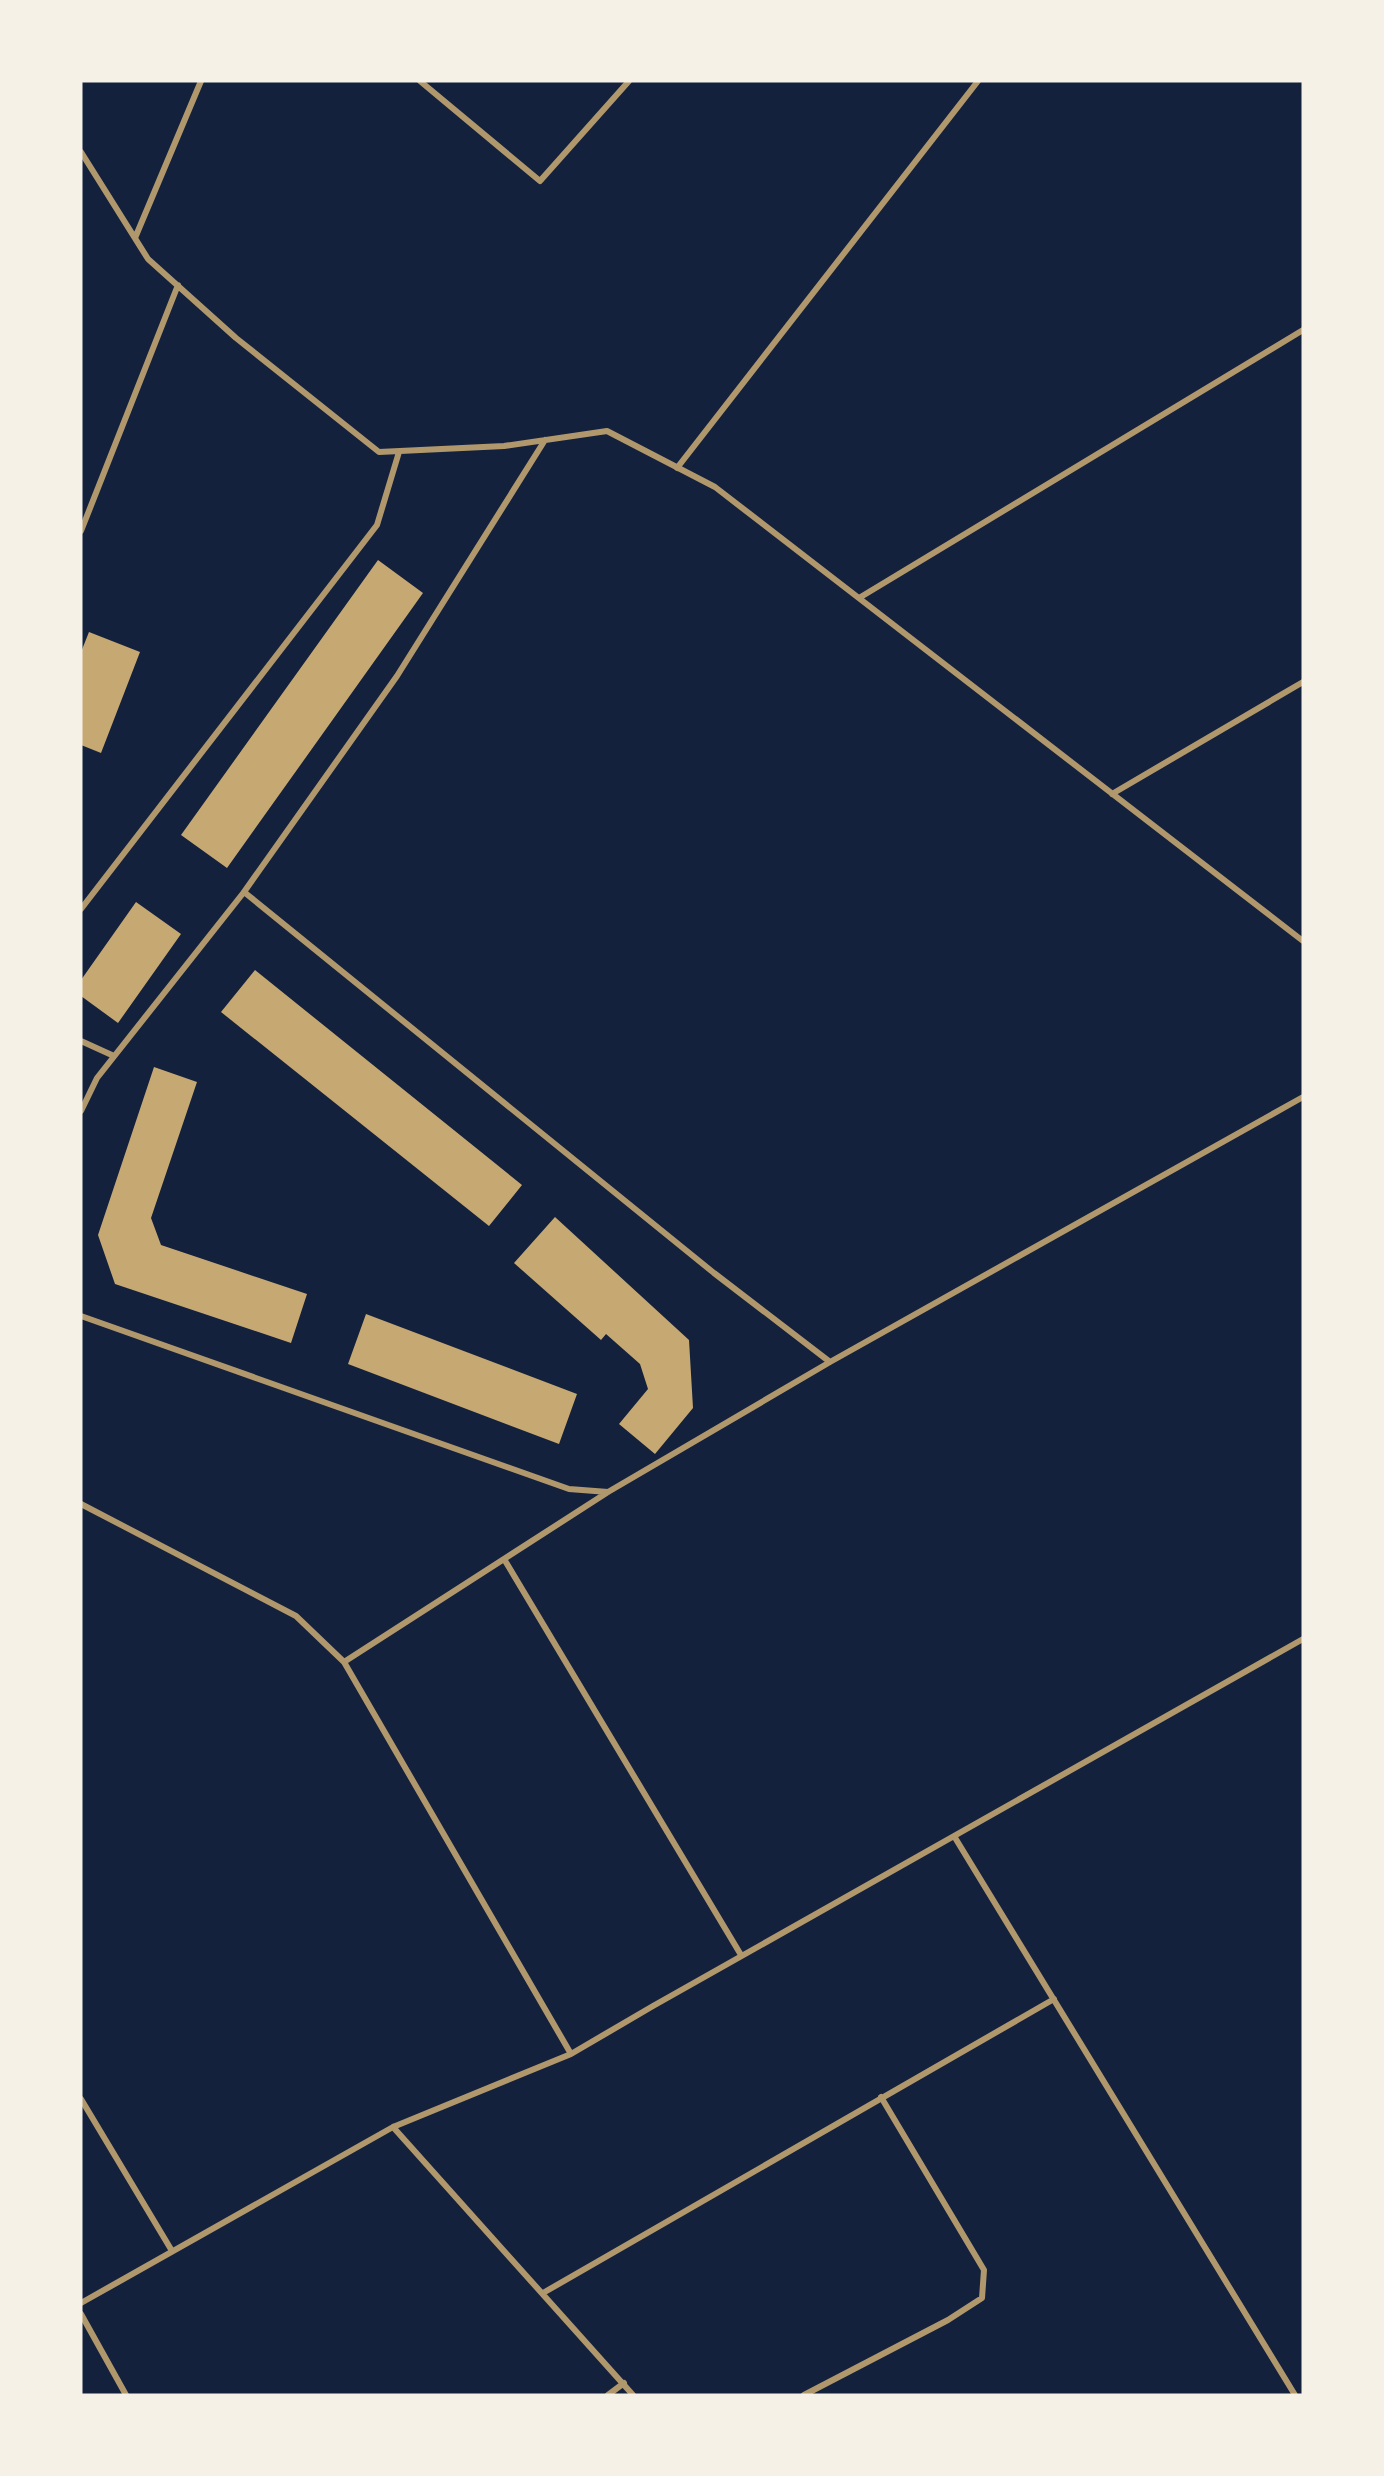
<svg xmlns="http://www.w3.org/2000/svg" width="1384" height="2476" viewBox="0 0 1384 2476" font-family="Helvetica,sans-serif">
  <style>
    .building { fill: #c6a872 }
    .lines { fill: none; stroke-linecap: round; stroke-linejoin: round }
    .minor { stroke: #b1986c; stroke-width: 6 }
  </style>
  <rect width="100%" height="100%" fill="#14213d"/>
  <path class="building" d="M378 560 423 593 227 868 181 835Z
    M89 632 140 652 101 753 81 745V652Z
    M136 902 181 934 118 1023 81 996V980Z
    M255 970 522 1185 489 1226 221 1012Z
    M154 1067 197 1082 151 1218 161 1245 307 1294 291 1343 115 1284 98 1235Z
    M555 1217 689 1340 693 1408 655 1454 619 1424 648 1389 640 1364 606 1334 601 1340 514 1263Z
    M366 1314 577 1394 559 1444 348 1364Z"/>
  <g class="lines">
    <path class="minor" d="M420 81 540 181 629 81
      M81 152 148 259 236 338 379 452 504 446 607 431 715 487 1303 941
      M135 238 201 81
      M677 468 978 81
      M81 531 178 285
      M859 598 1303 330
      M1112 794 1303 682
      M244 892 714 1273 830 1362
      M81 909 377 525 399 452
      M81 1041 114 1056
      M81 1111 97 1078 244 892 397 676 545 440
      M81 1316 569 1489 608 1492
      M81 1504 296 1616 344 1662 571 2054
      M504 1559 741 1955
      M344 1662 608 1492 830 1362 1303 1097
      M954 1836 1295 2395
      M81 2099 172 2251
      M393 2127 633 2395
      M543 2293 1054 1999
      M81 2303 393 2127 571 2054 653 2006 1303 1639
      M81 2314 126 2395
      M608 2395 624 2383
      M804 2395 948 2320 982 2298 984 2270 881 2097"/>
  </g>
  <rect width="1384" height="2476" fill="none" stroke="#f6f1e7" stroke-width="165"/>
</svg>
